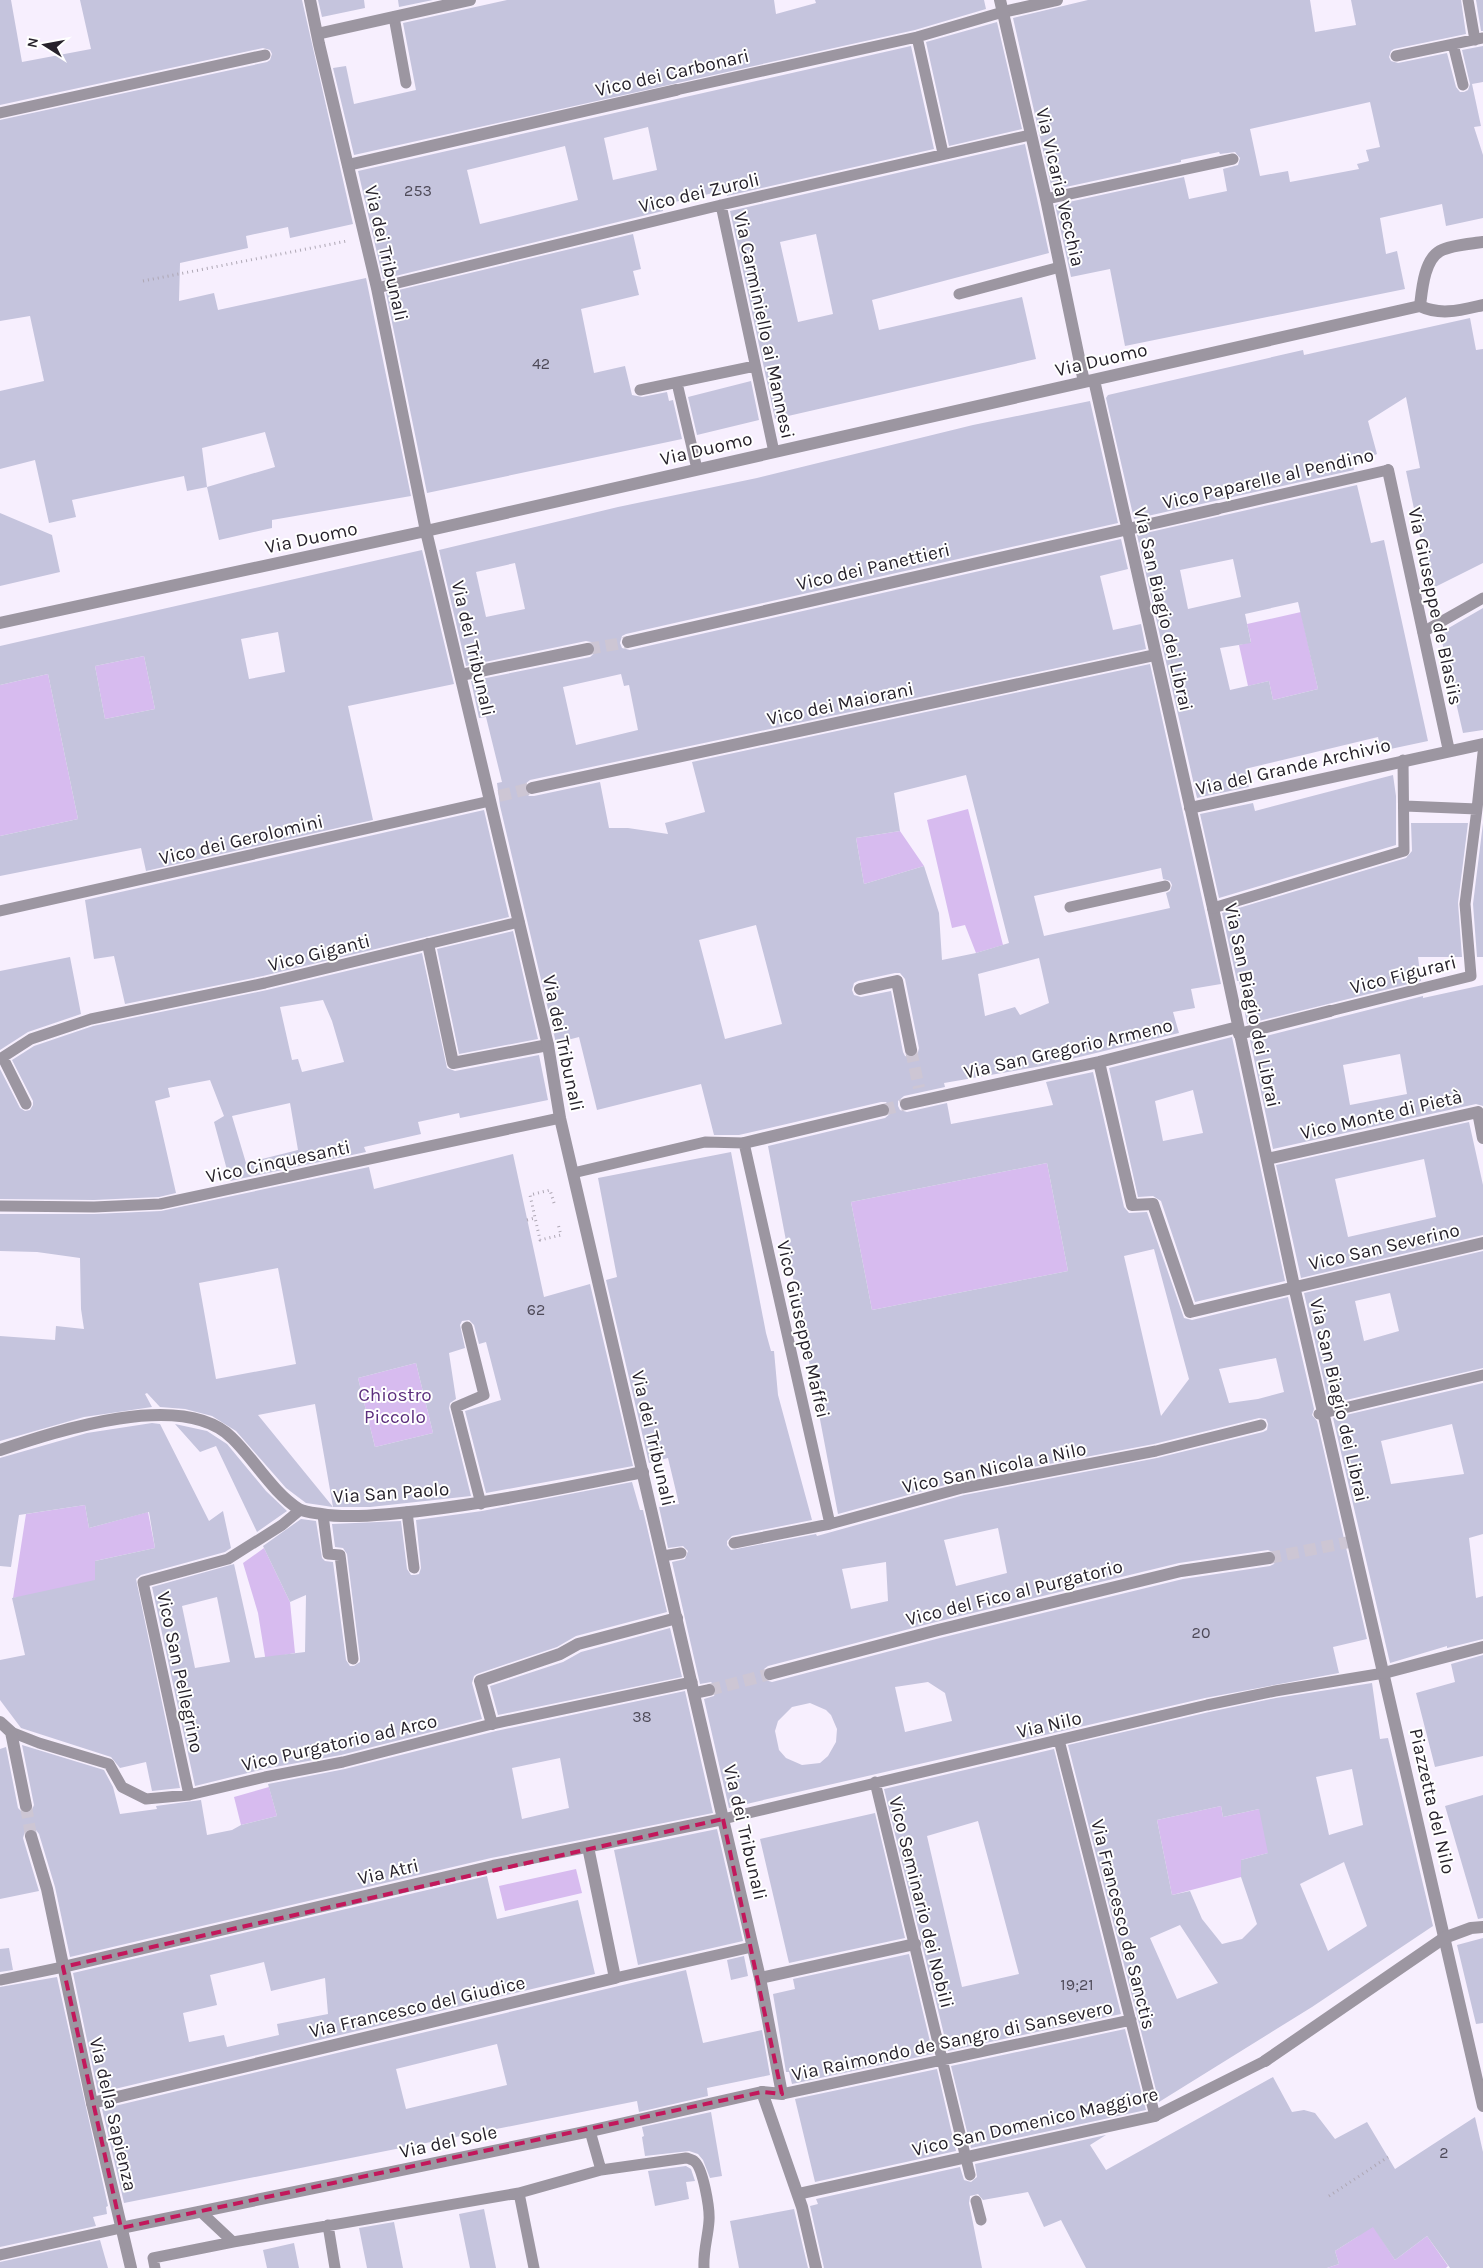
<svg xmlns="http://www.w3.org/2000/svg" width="1483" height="2268" viewBox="0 0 1483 2268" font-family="Karla,sans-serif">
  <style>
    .green { fill: #d7bbef }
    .building { fill: #c5c4dd; fill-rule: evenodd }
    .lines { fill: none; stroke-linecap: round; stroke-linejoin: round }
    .pedestrian-tunnel { stroke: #cdc6d4; stroke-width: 12; stroke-dasharray: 12 6; stroke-linecap: butt }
    .minor-tunnel { stroke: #cdc6d4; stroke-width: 12; stroke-dasharray: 12 6; stroke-linecap: butt }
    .path { stroke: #aea7b4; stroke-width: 3; stroke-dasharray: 1 4; stroke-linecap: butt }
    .service { stroke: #9c96a1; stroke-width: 11 }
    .pedestrian { stroke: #9c96a1; stroke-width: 12 }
    .minor { stroke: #9c96a1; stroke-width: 12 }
    .marked { fill: none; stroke: #c2185b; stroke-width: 4; stroke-dasharray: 10 6; stroke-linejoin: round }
    .labels { text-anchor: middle; stroke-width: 4; stroke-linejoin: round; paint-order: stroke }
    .number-label { font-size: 16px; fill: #4e4a58 }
    .street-label { font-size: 19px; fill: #27222b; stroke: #fff }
    .park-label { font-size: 19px; fill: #5d2f7e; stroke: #fff }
  </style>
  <rect width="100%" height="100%" fill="#f7effe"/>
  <path class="green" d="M1301 612 1318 689 1273 700 1269 681 1248 686 1239 645 1251 642 1247 624Z
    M144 656 155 709 105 719 95 666Z
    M48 674 78 819 0 836V685Z
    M968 809 1003 945 976 953 965 925 952 928 927 820Z
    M900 831 924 866 864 884 856 838Z
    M1047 1163 1068 1271 872 1310 851 1202Z
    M416 1363 433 1433 375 1447 358 1378Z
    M85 1505 89 1528 148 1512 155 1548 95 1561 96 1586 13 1598 26 1514Z
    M264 1548 290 1602 295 1653 284 1655 269 1681 258 1613 243 1563Z
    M269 1787 277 1816 241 1825 234 1797Z
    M1221 1806 1223 1817 1259 1809 1287 1848 1241 1860V1877L1172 1895 1157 1820Z
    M576 1869 582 1893 505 1911 499 1886Z
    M1372 2224 1395 2260 1427 2236 1448 2266 1446 2268H1327L1339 2264 1335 2251 1357 2237Z"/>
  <path class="building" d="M0 0H11L22 62 91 49 80 0H302L353 224 290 238 288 227 246 236 248 248 180 263 179 301 214 293 218 310 366 278 411 496 272 520V528L219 540 207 487 187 491 184 476 72 500 76 517 49 523 35 460 0 469V391L44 381 30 316 0 321V120L267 62 270 60 272 54 270 50 263 48 0 105ZM265 432 275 467 207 487 202 448Z
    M318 0H364L365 8 322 17Z
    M398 0H433L399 7Z
    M507 0H774L776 14 816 3 815 0H984L986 9 915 30 354 155 333 68 346 66 354 104 416 90 403 23Z
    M1088 0H1310L1315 32 1356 25 1351 0H1461L1466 34 1394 49 1391 51 1389 57 1391 61 1398 63 1447 53 1456 87 1460 92H1464L1468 90 1470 84 1462 50 1483 46V82L1472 84 1481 126 1474 127 1483 155V218L1446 226 1442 204 1380 218 1386 254 1397 251 1405 289 1125 346 1110 269 1071 277 1055 205 1184 177 1189 199 1227 191 1223 169 1238 165 1240 158 1235 152 1220 154 1219 152 1181 160V162L1052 190 1013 18ZM1370 102 1380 147 1366 150 1369 161 1357 164 1359 169 1290 182 1288 171 1260 176 1250 129Z
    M1476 0H1483V31H1481Z
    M997 22 1022 129 949 146 926 42Z
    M911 46 934 149 727 196 726 190 662 205 663 211 383 279 358 171ZM648 127 657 170 613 180 604 138ZM565 146 578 200 480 224 467 170Z
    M1025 144 1049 253 872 300 879 330 1022 297 1036 359 775 419 730 211ZM816 234 833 314 798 322 780 242Z
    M633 234 641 269 633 271 639 295 581 309 594 373 625 366 632 395 642 397 667 392 669 401 673 400 682 439 427 493 386 293Z
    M1470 318 1476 350 1483 349V563L1431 589 1406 471 1420 468 1406 397 1368 421 1377 454 1353 465 1354 470 1134 519 1106 398 1108 395 1303 350 1304 355Z
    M751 381 759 420 697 435 688 397Z
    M1090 401 1118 523 626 634 622 636 620 643 622 648 630 650 1121 539 1128 569 1100 576 1113 630 1141 624 1146 649 530 780 524 785V790L529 796H534L600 782 609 828H628L668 834 665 823 705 812 692 762 1150 664 1221 984 1191 989 1195 1008 1173 1012 1179 1033 1042 1066 944 1083 945 1087 904 1096 898 1101V1106L900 1110 907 1112 947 1103 951 1124 1053 1105 1046 1082 1093 1072 1124 1207 1129 1213 1147 1212 1184 1318 1192 1320 1288 1297 1314 1409 1312 1415 1317 1421 1367 1639 1333 1647 1339 1673 1205 1698 729 1808 704 1699 714 1696 717 1688 711 1682 700 1684 672 1562 685 1559 688 1551 683 1546 668 1548 659 1507 679 1504 668 1458 649 1463 606 1280 617 1277 598 1178 731 1152 766 1333 771 1351H774L778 1395 812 1520 732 1536 727 1541V1545L731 1550 816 1534 817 1536 964 1495 1157 1458 1263 1432 1267 1430 1268 1424 1266 1419 1259 1418 1154 1444 960 1481 838 1514 768 1146 885 1118 891 1113V1108L886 1102H881L739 1135H714L701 1084 597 1110 579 1037 556 1043 500 806 497 783 502 782 486 717 479 718 471 681 590 657 596 652V647L591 642 586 641 466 666 439 550 618 507 757 478 973 425ZM515 563 525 609 486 617 476 572ZM621 674 624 686 629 685 638 730 576 745 563 687ZM966 775 1009 943 976 953 942 960 939 913 924 866 864 884 856 838 900 831 894 793ZM1161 868 1163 879 1170 881 1172 885 1170 891 1166 893 1170 908 1044 936 1034 896ZM756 925 782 1024 725 1039 699 940ZM1039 958 1049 1003 1020 1015 1015 1007 985 1016 978 974ZM895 973H900L905 979 919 1048 917 1056 912 1058 905 1056 903 1052 891 991 861 997 854 995 852 990 854 983 858 981ZM1047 1163 1068 1271 872 1310 851 1202ZM1154 1249 1189 1379 1161 1416 1124 1256ZM1276 1358 1284 1392 1258 1399 1229 1403 1219 1369ZM998 1528 1007 1573 956 1586 944 1540ZM1268 1550 1275 1553 1277 1557 1274 1564 1270 1566 1183 1579 940 1638 772 1682 765 1680 762 1676 764 1669 768 1666 936 1622 1179 1563ZM886 1562 888 1601 851 1609 842 1569ZM928 1682 945 1693 952 1721 905 1732 895 1687ZM810 1703 826 1710 831 1715 837 1729 836 1742 828 1756 820 1763 802 1765 786 1758 779 1750 775 1731 778 1721 792 1707Z
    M1357 485 1371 543 1384 540 1428 741 1381 751 1378 737 1249 768 1251 775 1246 777 1249 787 1197 798 1137 535ZM1233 559 1241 597 1188 609 1180 570ZM1298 602 1318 689 1273 700 1269 681 1230 690 1220 648 1251 643 1245 614Z
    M0 513 52 535 60 572 0 586Z
    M422 550 454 684 348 706 373 820 146 871 141 848 0 876V836L78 819 48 674 0 685V646ZM278 632 285 672 249 679 241 639ZM144 656 155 709 105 719 95 666Z
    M1483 608V730L1463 733 1440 633Z
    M1393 775 1396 796V845L1219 898 1200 814 1253 803 1255 811Z
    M484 810 509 917 263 976 125 1004 114 956 94 959 85 900Z
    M1411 823H1468L1458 903 1462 957H1418L1421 981 1247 1024 1239 981H1237L1222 913 1406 858 1412 851Z
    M1483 823V957H1477L1473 904Z
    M513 931 538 1039 459 1054 437 949Z
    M422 953 447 1068 455 1071 539 1055 548 1100 460 1118 459 1113 418 1122 421 1134 364 1147 366 1152 230 1181 214 1122 224 1116 210 1080 168 1088 170 1097 155 1101 176 1193 159 1197 94 1200 0 1199V1069L20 1108 25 1111 30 1110 33 1105V1101L12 1060 34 1046 93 1026 267 990ZM323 1000 332 1021 344 1062 302 1072 298 1059 292 1060 280 1007ZM290 1103 298 1150 246 1163 232 1116Z
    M70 957 81 1014 28 1032 0 1050V971Z
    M1483 985V1106L1476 1104 1273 1149 1250 1040 1423 996V998ZM1400 1054 1407 1094 1350 1105 1343 1065Z
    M1232 1037 1285 1281 1195 1302 1161 1201 1153 1196 1138 1197 1109 1068ZM1193 1090 1203 1133 1163 1141 1155 1101Z
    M1469 1122 1483 1185V1235L1301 1278 1276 1165ZM1424 1159 1436 1217 1348 1237 1335 1179Z
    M513 1154 544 1297 590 1284 633 1466 486 1493 465 1411 501 1400 486 1342 479 1344 474 1325 469 1320 462 1321 460 1325 465 1348 449 1353 456 1399 450 1403 449 1408 471 1496 370 1507H333L306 1503 286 1488 236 1431 212 1416 185 1409 160 1407 147 1393 145 1394 152 1407 84 1417 0 1441V1336L55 1340 56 1326 84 1329 81 1309 80 1258 37 1252 0 1251V1214H94L161 1211 369 1167 374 1189ZM278 1268 296 1364 216 1379 199 1283ZM416 1363 433 1433 375 1447 358 1378ZM315 1404 333 1507 258 1415Z
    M1483 1251V1368L1329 1404 1304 1293ZM1390 1293 1399 1331 1364 1341 1355 1301Z
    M1483 1383V1534L1469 1538 1476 1598 1483 1596V1639L1447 1648V1646L1390 1663 1333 1418ZM1452 1424 1464 1474 1391 1484 1381 1441Z
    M152 1423 160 1424 209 1521 223 1511 231 1548 225 1552 141 1575 136 1579 180 1788 152 1791 146 1762 120 1768 111 1757 21 1728 0 1700V1660L25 1655 12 1598 95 1580V1561L155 1548 149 1512 89 1528 85 1505 19 1515 11 1567 0 1566V1458L87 1433Z
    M175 1424 207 1431 227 1444 266 1491 287 1511 257 1532 216 1446 200 1452Z
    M632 1482 640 1510H643L667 1612 576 1636 557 1647 477 1674 474 1676 472 1683 482 1719 341 1755 264 1769 195 1786 152 1587 234 1564 255 1658 305 1652 306 1595 290 1602 263 1546 301 1519 316 1521 322 1558 325 1561 333 1562 346 1660 350 1666H354L360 1662V1658L347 1554 343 1548 335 1547 332 1524 401 1521 407 1569 411 1575H415L419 1574 421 1568 416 1520 482 1511ZM217 1597 230 1662 195 1668 182 1606Z
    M670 1628 682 1677 498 1715 490 1686 563 1662 581 1652Z
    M1483 1655V1756L1435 1767 1416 1693 1455 1682 1451 1664Z
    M1372 1683 1380 1739 1388 1738 1433 1926 1312 2007 1159 2102 1068 1745 1209 1712 1276 1698ZM1352 1769 1363 1825 1329 1835 1316 1777ZM1221 1806 1223 1817 1259 1809 1268 1853 1241 1860V1877L1257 1924 1242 1939 1222 1944 1202 1919 1190 1891 1172 1895 1157 1820ZM1344 1862 1367 1926 1328 1951 1300 1884ZM1180 1925 1218 1983 1177 1999 1150 1938Z
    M685 1691 713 1813 491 1858 70 1957 55 1887 39 1834 36 1830 29 1828 25 1831 23 1838 39 1891 0 1899V1749L6 1747 18 1808 23 1813 31 1812 34 1805 22 1745 104 1770 113 1787 120 1814 157 1809 156 1806 201 1800 207 1835 232 1830 241 1825 277 1816 268 1784 345 1769 496 1731ZM560 1758 569 1808 522 1819 512 1768Z
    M1054 1749 1121 2014 948 2051 884 1789ZM978 1821 1019 1974 962 1987 927 1836Z
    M1483 1795V1918L1478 1919 1445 1806Z
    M875 1813 905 1938 789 1963 760 1839Z
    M717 1829 743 1941 638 1965 614 1850Z
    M487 1876 497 1919 578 1900 595 1974 98 2093 73 1973ZM264 1962 271 1991 325 1978 328 2014 277 2024 279 2035 227 2047 224 2035 189 2042 183 2013 217 2005 210 1975Z
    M1483 1938V2023L1476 2024 1457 1945Z
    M9 1948 13 1970 0 1972V1949Z
    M909 1954 933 2054 792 2084 789 2072H786L773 1994 795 1989 793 1979Z
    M744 1956 748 1976 731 1980 727 1960Z
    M686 1970 703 2043 762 2030 770 2075 707 2088 708 2096 639 2112 637 2101 124 2203 102 2109ZM497 2044 507 2085 406 2109 396 2069Z
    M57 1977 108 2206 106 2207 107 2214 93 2217 96 2226 0 2247V1987Z
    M1125 2029 1146 2110 971 2148 951 2066Z
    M937 2069 956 2151 815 2182 795 2099Z
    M1273 2077 1292 2112 1304 2110 1315 2113 1335 2139 1367 2122 1395 2169 1475 2117 1483 2152V2268H1450L1427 2236 1395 2260 1373 2227 1335 2251 1339 2264 1327 2268H1086L1061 2220 1044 2227 1028 2192 983 2200 978 2194 970 2196 969 2203 982 2268H824L810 2206 818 2204 816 2199 960 2167 964 2180 971 2182 977 2177 975 2164 1106 2135 1090 2145 1106 2170Z
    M711 2112 722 2176 710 2178 703 2160 698 2154 689 2151 645 2156 642 2137 644 2136 642 2127Z
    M686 2166 691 2169 695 2181 686 2182 689 2199 655 2206 648 2171Z
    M484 2209 496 2268H470L459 2214Z
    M794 2209 808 2268H739L730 2221Z
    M394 2222 403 2268H367L359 2228Z
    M100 2240 108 2268H0V2262Z
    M294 2243 299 2268H267L263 2250Z"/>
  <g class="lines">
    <path class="pedestrian-tunnel" d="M588 649 628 642
      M499 796 532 788
      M911 1050 919 1088
      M883 1110 906 1104
      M1269 1558 1354 1541
      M709 1690 770 1674"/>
    <path class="minor-tunnel" d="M26 1806 31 1836"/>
    <path class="path" d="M143 281 347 241
      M554 1203 550 1190 530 1195 540 1240 561 1235 558 1224
      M527 1220 535 1218
      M1329 2196 1388 2157"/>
    <path class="service" d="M1468 0 1475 40
      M394 17 406 83
      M917 37 943 153
      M1453 44 1463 85
      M1396 56 1483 38
      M676 90 917 37 1003 12
      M0 113 265 55
      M1046 199 1233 159
      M721 205 774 452
      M377 288 721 205 1030 135
      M959 294 1060 267
      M677 383 697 469
      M640 390 755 366
      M1217 509 1388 470
      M1423 632 1483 598
      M1405 806 1477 809 1483 753
      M1070 907 1165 886
      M1213 908 1404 851 1403 760
      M0 911 490 801
      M1330 1011 1471 976 1465 904 1477 809
      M3 1058 26 1104
      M0 1059 31 1039 91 1019 265 983 519 922
      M573 1173 705 1142 744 1143 830 1524
      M0 1206 94 1207 160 1204 560 1118
      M467 1327 484 1395 456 1407 481 1504
      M1319 1414 1483 1375
      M407 1512 414 1568
      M323 1515 328 1554 340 1555 353 1659
      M734 1543 830 1524 962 1488 1156 1451 1261 1425
      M663 1556 681 1553
      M11 1732 39 1743 109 1764 122 1787 146 1799 189 1795 265 1777 343 1762 492 1724 692 1682
      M1059 1740 1155 2116 1265 2061
      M875 1782 970 2175
      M189 1795 143 1582 228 1559 282 1525 300 1510
      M723 1819 1207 1705 1275 1691 1384 1673
      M615 1978 752 1947
      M0 1980 63 1967
      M782 2094 1131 2020
      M590 2131 601 2170
      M519 2193 534 2268
      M976 2201 981 2220
      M201 2212 233 2242 519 2193 601 2170 686 2158C687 2158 693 2160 694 2161 703 2167 710 2209 709 2221 708 2237 703 2251 704 2268
      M328 2225 335 2268
      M0 2255 121 2228
      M155 2268 153 2258 233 2242"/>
    <path class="pedestrian" d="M1003 12 1057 0
      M348 165 676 90
      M628 642 1217 509
      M461 675 588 649
      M532 788 1155 655
      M1213 908 1294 1286 1483 2106
      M428 944 453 1063 548 1045
      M860 989 897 981 911 1050
      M1239 1034 1330 1011
      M1099 1062 1132 1205 1153 1204 1190 1312 1483 1243
      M906 1104 1099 1062 1238 1027
      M744 1143 883 1110
      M1267 1159 1478 1112 1483 1138
      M0 1450C57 1431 183 1389 232 1438 254 1459 273 1493 299 1509 305 1512 315 1513 321 1514 349 1519 391 1514 419 1511 495 1502 568 1487 643 1472
      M770 1674 938 1630 1181 1571 1269 1558
      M695 1693 709 1690
      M492 1724 480 1681 560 1654 578 1644 677 1618
      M760 1978 915 1944
      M762 2092 802 2207 816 2268
      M92 2103 615 1978 588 1847
      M798 2194 1155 2116"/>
    <path class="minor" d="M1000 0 1046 199 1084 382
      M317 34 470 0
      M1420 306C1422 290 1424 260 1440 251 1451 245 1470 244 1483 242
      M1094 380 1213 908
      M1388 470 1449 751
      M0 623 426 531 1420 306C1441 316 1461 310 1483 305
      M1190 808 1483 744
      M1384 1673 1483 1647
      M0 1722 11 1732 26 1806
      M31 1836 47 1889 92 2103 131 2268
      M63 1967 493 1866 723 1819
      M1265 2061 1444 1938 1471 1928 1483 1927
      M121 2228 590 2131 762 2092 782 2094 760 1978 560 1118 548 1045 426 531 377 288 319 44 310 0"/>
  </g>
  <path class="marked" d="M723 1819 782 2094 762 2092 121 2228 63 1967Z"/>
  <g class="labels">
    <g class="number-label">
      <text x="418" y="196">253</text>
      <text x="541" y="369">42</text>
      <text x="536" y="1315">62</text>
      <text x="1201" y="1638">20</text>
      <text x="642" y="1722">38</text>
      <text x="1077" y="1990">19;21</text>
      <text x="1444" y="2158">2</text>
    </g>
    <g class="street-label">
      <text transform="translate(672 72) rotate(-13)" y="7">Vico dei Carbonari</text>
      <text transform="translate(1061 187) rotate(77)" y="7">Via Vicaria Vecchia</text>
      <text transform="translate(699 192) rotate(-13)" y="7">Vico dei Zuroli</text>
      <text transform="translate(387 253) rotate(77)" y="7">Via dei Tribunali</text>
      <text transform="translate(765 325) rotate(78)" y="7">Via Carminiello ai Mannesi</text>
      <text transform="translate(1101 359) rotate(-13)" y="7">Via Duomo</text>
      <text transform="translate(706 448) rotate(-13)" y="7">Via Duomo</text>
      <text transform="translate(1268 478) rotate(-13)" y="7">Vico Paparelle al Pendino</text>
      <text transform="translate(311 537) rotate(-12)" y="7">Via Duomo</text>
      <text transform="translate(873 566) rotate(-13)" y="7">Vico dei Panettieri</text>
      <text transform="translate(1436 606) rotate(78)" y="7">Via Giuseppe de Blasiis</text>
      <text transform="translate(1164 609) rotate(77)" y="7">Via San Biagio dei Librai</text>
      <text transform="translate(474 648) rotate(77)" y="7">Via dei Tribunali</text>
      <text transform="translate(840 703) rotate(-12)" y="7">Vico dei Maiorani</text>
      <text transform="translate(1293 766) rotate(-13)" y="7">Via del Grande Archivio</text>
      <text transform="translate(241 839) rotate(-13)" y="7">Vico dei Gerolomini</text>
      <text transform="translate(319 952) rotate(-14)" y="7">Vico Giganti</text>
      <text transform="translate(1403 974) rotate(-14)" y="7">Vico Figurari</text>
      <text transform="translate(1253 1005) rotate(78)" y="7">Via San Biagio dei Librai</text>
      <text transform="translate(564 1043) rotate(78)" y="7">Via dei Tribunali</text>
      <text transform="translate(1068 1048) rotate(-13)" y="7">Via San Gregorio Armeno</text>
      <text transform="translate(1381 1114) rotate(-13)" y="7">Vico Monte di Pietà</text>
      <text transform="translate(278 1161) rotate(-12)" y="7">Vico Cinquesanti</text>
      <text transform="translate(1384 1246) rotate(-13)" y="7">Vico San Severino</text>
      <text transform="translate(804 1329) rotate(77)" y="7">Vico Giuseppe Maffei</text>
      <text transform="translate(1340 1400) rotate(77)" y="7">Via San Biagio dei Librai</text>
      <text transform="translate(654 1438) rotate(77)" y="7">Via dei Tribunali</text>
      <text transform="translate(994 1467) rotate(-12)" y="7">Vico San Nicola a Nilo</text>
      <text transform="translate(391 1492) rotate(-4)" y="7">Via San Paolo</text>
      <text transform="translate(1014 1592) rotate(-14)" y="7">Vico del Fico al Purgatorio</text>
      <text transform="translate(181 1672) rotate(78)" y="7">Vico San Pellegrino</text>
      <text transform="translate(1049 1724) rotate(-13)" y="7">Via Nilo</text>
      <text transform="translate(339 1742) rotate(-13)" y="7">Vico Purgatorio ad Arco</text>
      <text transform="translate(1433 1801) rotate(77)" y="7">Piazzetta del Nilo</text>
      <text transform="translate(746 1832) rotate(77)" y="7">Via dei Tribunali</text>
      <text transform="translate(388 1871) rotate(-13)" y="7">Via Atri</text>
      <text transform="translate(922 1902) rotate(76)" y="7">Vico Seminario dei Nobili</text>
      <text transform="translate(1124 1924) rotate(76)" y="7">Via Francesco de Sanctis</text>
      <text transform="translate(417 2006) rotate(-13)" y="7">Via Francesco del Giudice</text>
      <text transform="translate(952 2040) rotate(-12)" y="7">Via Raimondo de Sangro di Sansevero</text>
      <text transform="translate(114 2114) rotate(77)" y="7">Via della Sapienza</text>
      <text transform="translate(1035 2121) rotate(-13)" y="7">Vico San Domenico Maggiore</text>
      <text transform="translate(448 2141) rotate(-12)" y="7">Via del Sole</text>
    </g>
    <g class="park-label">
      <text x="395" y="1401">Chiostro<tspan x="395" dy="22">Piccolo</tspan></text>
    </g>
  </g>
  <g transform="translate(45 45) rotate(281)" stroke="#ffffff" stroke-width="4" paint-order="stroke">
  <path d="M0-4L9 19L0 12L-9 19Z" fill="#27222b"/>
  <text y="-8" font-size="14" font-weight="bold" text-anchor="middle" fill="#27222b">N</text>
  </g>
</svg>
